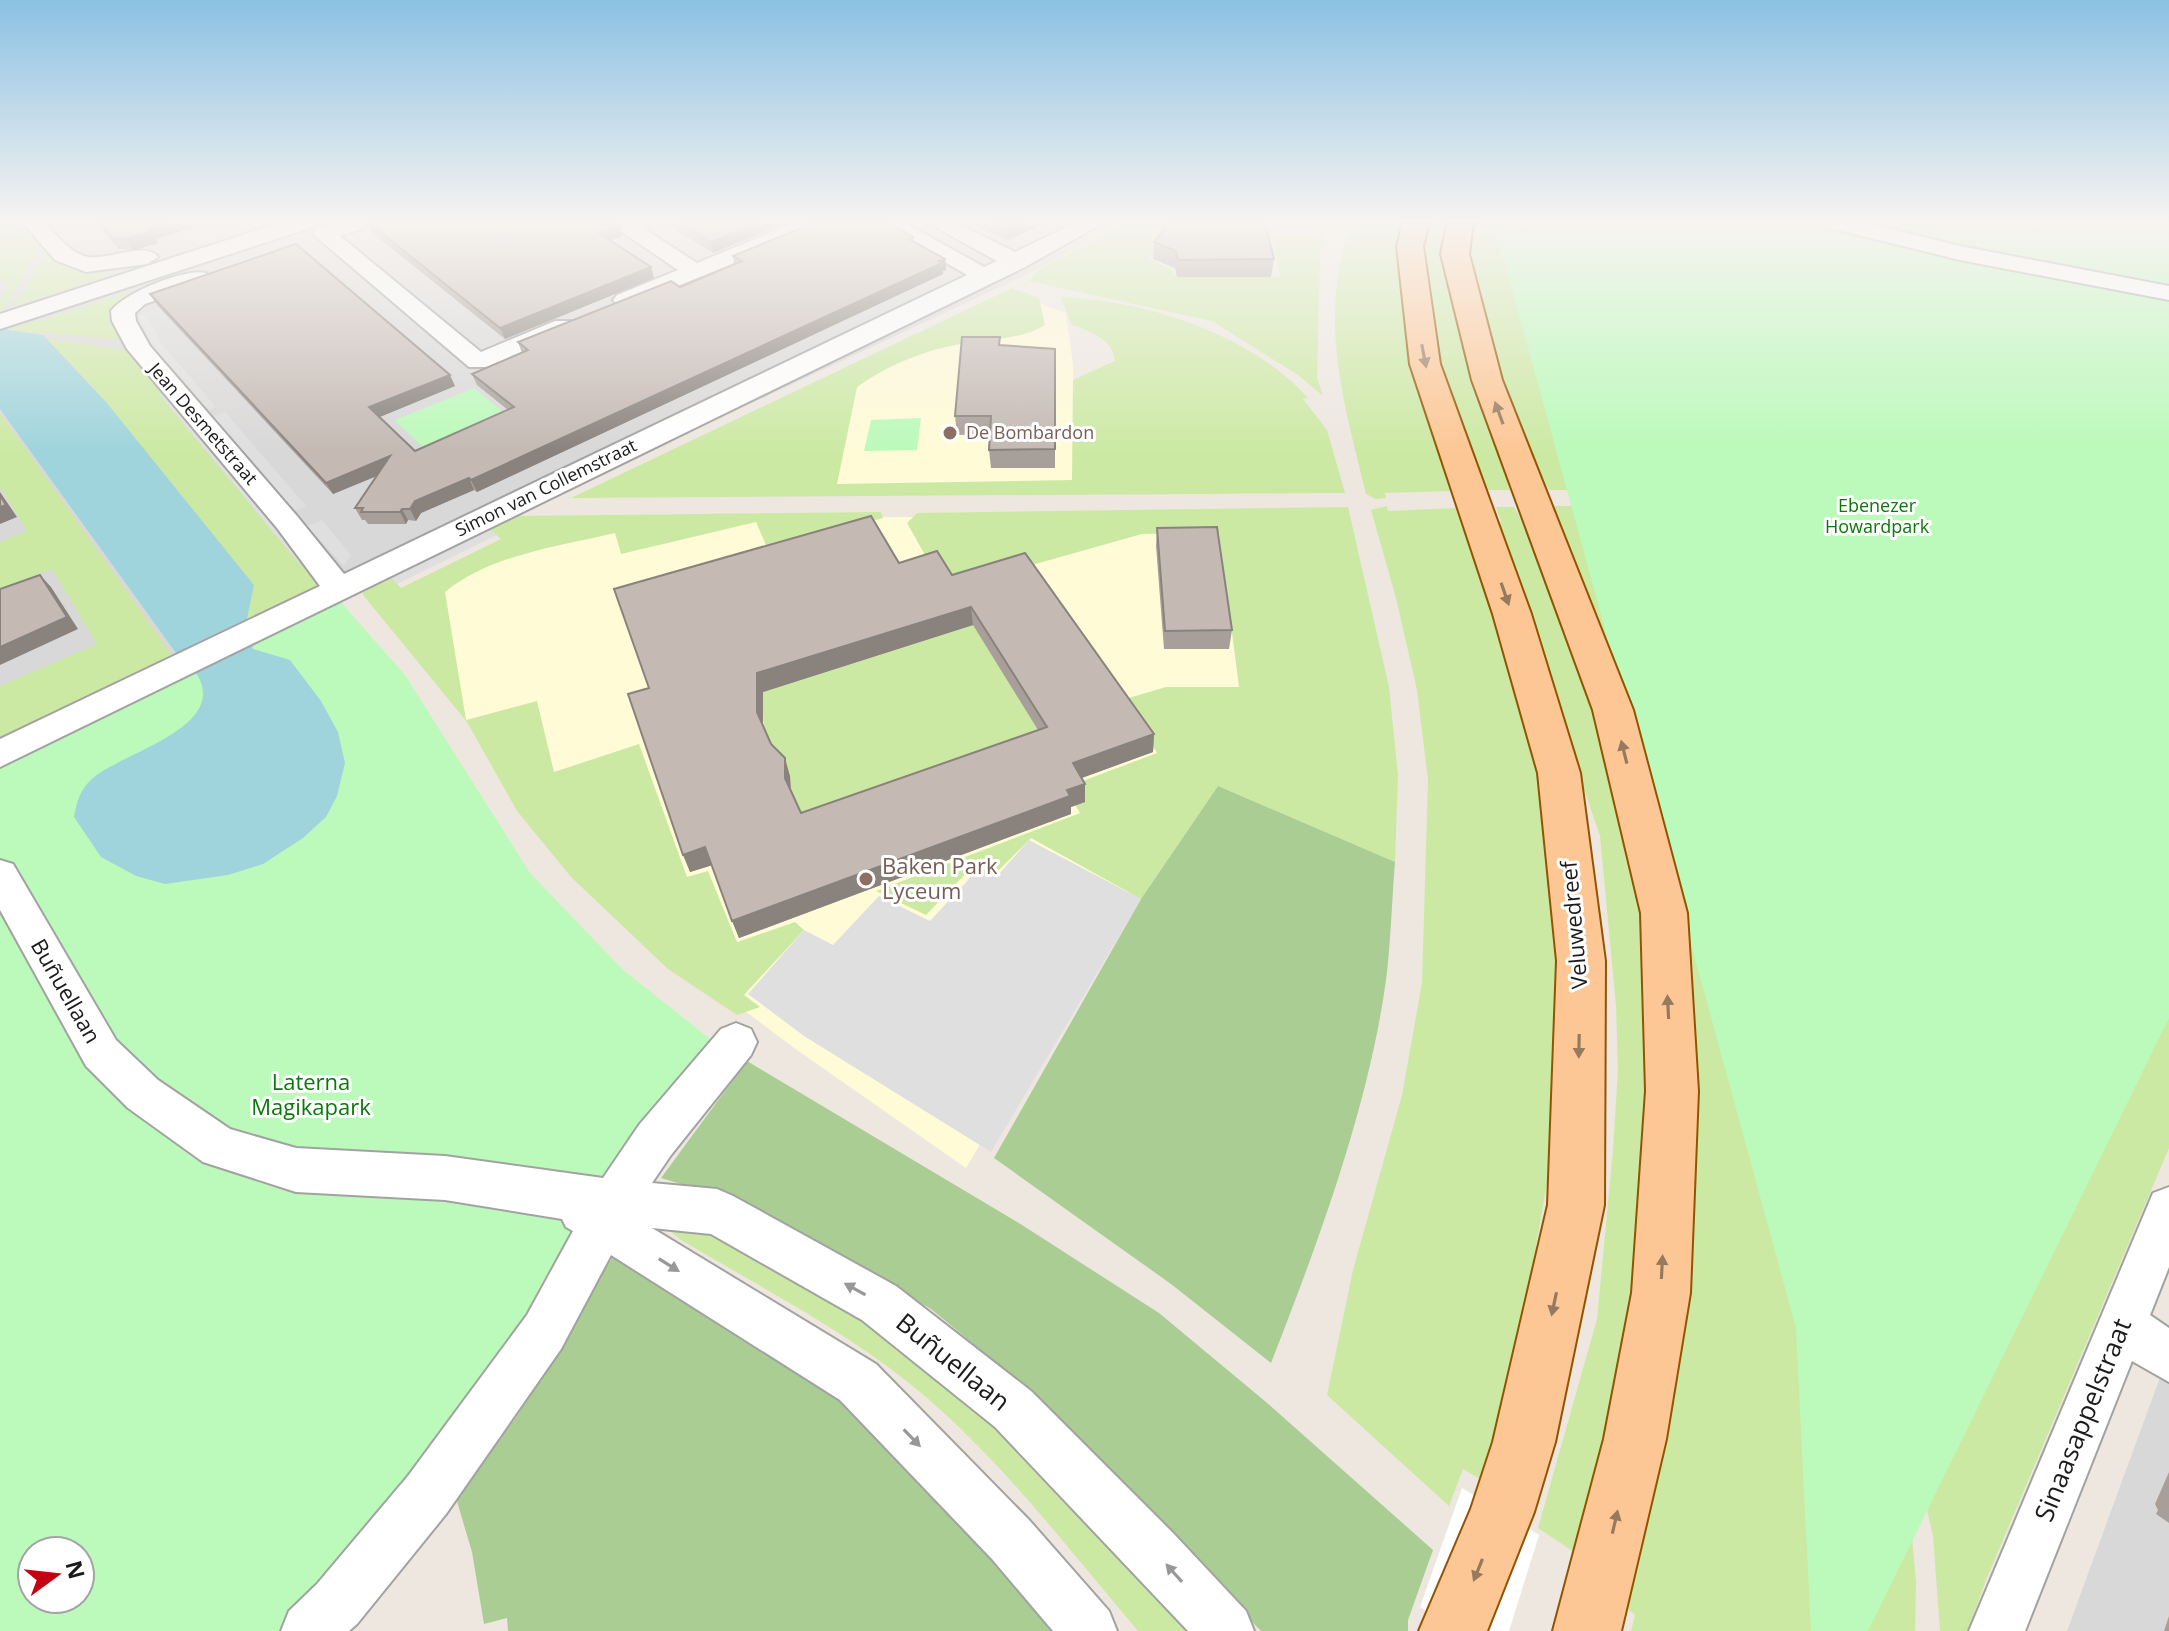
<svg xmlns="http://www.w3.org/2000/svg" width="2169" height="1631" viewBox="0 0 2169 1631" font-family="'Open Sans',sans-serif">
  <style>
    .residential { fill: #d9d8d8 }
    .education { fill: #fffbd7 }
    .grass { fill: #cce9a4 }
    .forest { fill: #aacd94 }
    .park { fill: #bbfaba; fill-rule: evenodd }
    .parking { fill: #dfdfdf }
    .water { fill: #9fd4dc }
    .pier { fill: #fff }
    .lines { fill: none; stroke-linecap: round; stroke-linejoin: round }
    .minor-casing { stroke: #a2a2a2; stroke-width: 4 }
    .major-casing { stroke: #925400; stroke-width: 4 }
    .minor { fill: #fff; fill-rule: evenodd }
    .major { fill: #fdc795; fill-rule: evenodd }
    .wall { fill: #a99f9a; fill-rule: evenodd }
    .shaded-wall { fill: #89827d }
    .building { fill: #c4b9b3; stroke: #89827d; stroke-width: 2; fill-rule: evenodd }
    .oneway { fill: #977a5e }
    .oneway2 { fill: #989898 }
    .education-dot { fill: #8d6e63; stroke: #fff; stroke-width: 3 }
    .labels { text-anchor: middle; stroke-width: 6; stroke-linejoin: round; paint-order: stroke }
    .far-street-label { font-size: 18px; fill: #1b1b1b; stroke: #fff }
    .far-education-label { font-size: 18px; fill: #785e54; stroke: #fff; text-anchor: start }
    .far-park-label { font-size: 18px; fill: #0a7909; stroke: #fff }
    .education-label { font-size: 22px; fill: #785e54; stroke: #fff; text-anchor: start }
    .street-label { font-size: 22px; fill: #1b1b1b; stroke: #fff }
    .park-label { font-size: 22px; fill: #0a7909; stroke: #fff }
    .near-street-label { font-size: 26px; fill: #1b1b1b; stroke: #fff }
  </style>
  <rect width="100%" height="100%" fill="#ede7e0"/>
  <path class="residential" d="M0 223H1123L1030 273 0 754Z
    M2169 1353V1631H2067Z"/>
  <path class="education" d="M1011 293 1066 313 1073 364 1075 485 811 490 841 375Z
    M899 517 1240 518 1270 696 1198 777 966 1168 797 1050 677 960 515 799 390 596 549 521Z"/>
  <path class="grass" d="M0 223H12L40 245 0 317V301L7 290 0 277Z
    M1128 223H1178L1147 259 1170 268 1177 277H1280L1274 238 1320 237 1317 223H1330L1320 251 1317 378 1323 396 1298 375 1212 321 1029 281 1038 270Z
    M1351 223H1406L1456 484 1452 491 1385 493 1386 498 1376 499 1366 494C1343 399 1318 319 1351 223Z
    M1425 223H1443L1441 251 1444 271 1514 484H1508L1510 490H1488L1485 485H1480C1455 410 1408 303 1425 223Z
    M1473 223H1525L1615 490H1549L1546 485H1538L1501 387 1468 256Z
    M48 251 84 272 114 274 14 306Z
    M155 284 123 304 127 340 8 330Z
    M1012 288 1039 298 1045 325C1021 340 988 339 960 344 922 351 888 365 857 387L837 484 1072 480 1073 380 1115 361C1112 337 1091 333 1071 324L1061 297C1145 300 1251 334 1308 398L1303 399 1327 430 1345 493 571 498Z
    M47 339 131 351 162 391 160 395 298 562 319 582 313 591 247 619 253 585 106 402Z
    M0 413 172 655 0 738V686L97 644 52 569 0 589V542L27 531 0 487Z
    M1387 506 1388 511 1458 508 1469 524 1543 773 1558 897V1122L1514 1369 1480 1479 1463 1469 1449 1506 1327 1395 1353 1270 1402 1095 1422 983 1428 780 1417 690 1396 598 1371 510Z
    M1553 506H1623L1908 1491 1916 1582 1915 1631H1631L1635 1615 1620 1602 1694 1143 1559 522Z
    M1348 507 1389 687 1398 775 1395 862 1218 786 1141 899 1031 838 998 871 975 864 926 915 876 891 1080 813 1057 773 806 831 791 796 790 776C772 758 763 738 763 713L750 699 783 657 973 617 1080 782 1157 753 1125 699 1166 687H1239L1219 532 1142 534 958 586 942 560 929 562 907 523 917 513Z
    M1496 507H1514L1523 522H1529L1598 707 1635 867 1644 937 1654 1074 1633 1336 1580 1556 1538 1528 1597 1319 1613 1150 1618 1070 1616 1006 1600 836 1494 523 1501 522Z
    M881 512 883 518 768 550 756 522 621 554 615 533C557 547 492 554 445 592L466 720 537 701 554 772 639 744 687 877 708 871 737 942 795 922 804 930 744 995 760 1007 737 1015 668 969 571 877 517 811 467 722 363 595V589L388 574 401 588 501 539 487 527 511 516Z
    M2169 1012V1148L1986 1580 1968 1631H1940L1933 1536 1878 1300Z
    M677 1222 692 1226 807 1278 1006 1421 1203 1631H1138C1070 1551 1006 1466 926 1397 853 1334 763 1289 681 1240L671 1232Z"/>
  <path class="forest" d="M1218 786 1395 862C1392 899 1391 936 1387 972 1371 1101 1318 1243 1271 1363L1171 1284 994 1158 1141 899Z
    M747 1061 1022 1225 1159 1313 1266 1402 1433 1550 1408 1620V1631H1261L994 1361 931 1309 813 1243 697 1189 661 1178Z
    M615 1253 815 1368 1063 1631H508L507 1618 484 1624 472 1552 456 1498 517 1416Z"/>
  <path class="park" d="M1494 223H2169V1018L1868 1631H1811L1796 1328Z
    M474 388 509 417 430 454 395 420Z
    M921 418 917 450 864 451 871 420Z
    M338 599 405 675 530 873 623 970 710 1039 610 1183 340 1631H0V765ZM32 1551H80V1599H32Z"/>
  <path class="parking" d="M1268 223H1315L1318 235 1270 236Z
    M146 314 161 343 216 407 208 409 153 346 138 316Z
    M171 391 306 558 298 562 160 395Z
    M225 412 306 506 295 511 213 417Z
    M322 520 351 555 344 566 307 526Z
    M487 527 497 535 397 584 388 574Z
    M1029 840 1141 899 991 1152 804 1036 748 994 804 930 833 945 879 896 930 921 980 867 998 875Z"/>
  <path class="water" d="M0 316 8 330 43 335 106 402 254 585 247 619 253 649 290 660 321 701 338 732 345 763 337 796 326 817 303 838 263 864 228 875 165 884 136 876 101 857 74 817C77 801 80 789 93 778 122 753 227 728 198 676 193 667 182 660 176 653L0 409Z"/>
  <path class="pier" d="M1462 1488 1539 1535 1509 1631H1457L1420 1607Z"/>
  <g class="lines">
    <defs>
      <path id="minor" d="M23 223H45C57 236 68 250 84 256 104 263 145 240 158 257L147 264 86 272 55 260Z
        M279 223H312L310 228 0 329V314Z
        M334 223H366L364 228 340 236 481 352 555 321H571L575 326 571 331 487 367H469L313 234 316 229Z
        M609 223H635L697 263 794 223H824L822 228 625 307 617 305 613 300 617 295 678 270Z
        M878 223H905L984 267 997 261 928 223H956L1015 252 1075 223H1103L1025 267 0 767V739L320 586 277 528 127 349 112 321 111 311C124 293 185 268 206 273L209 278 206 283 145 304 135 313 136 321 150 346 297 516 344 574 967 275Z
        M1828 223H1866L1960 246 2169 286V300L1960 260 1830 228Z
        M0 860 13 864 116 1040 158 1080 230 1129 296 1148 445 1156 603 1178 639 1125 721 1029 736 1023 751 1029 757 1042 751 1055 671 1155 652 1183 717 1189 733 1196 896 1286 1031 1391 1173 1533 1246 1611 1254 1631H1188L995 1427 862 1320 711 1234 652 1228 876 1364 1030 1521 1109 1611 1117 1631H1053L992 1559 840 1400 611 1255 561 1349 446 1514 357 1624 349 1631H281L289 1611 317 1584 408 1476 527 1315 573 1231 566 1227 562 1219 445 1200 296 1192 203 1162 128 1108 86 1066 0 910Z
        M2169 1187V1267L2150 1315 2169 1328V1382L2132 1361 2025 1631H1969L2153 1193Z"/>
      <path id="major" d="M1403 223H1429L1423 246 1440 364 1531 614 1580 773 1605 961 1604 1205 1555 1442 1534 1512 1487 1631H1419L1471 1509 1493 1442 1548 1205 1557 961 1538 773 1493 614 1410 364 1397 246Z
        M1447 223H1473L1469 254 1502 380 1633 710 1687 913 1698 1091 1690 1293 1666 1439 1621 1631H1553L1604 1439 1632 1293 1646 1091 1641 913 1593 710 1472 380 1441 254Z"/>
    </defs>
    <use href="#minor" class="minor-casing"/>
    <use href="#major" class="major-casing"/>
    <use href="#minor" class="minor"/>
    <use href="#major" class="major"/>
  </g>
  <path class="wall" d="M95 223H206L156 239 158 243 134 250 119 249Z
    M367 223H617L620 225 623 236 611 240 654 278 505 339 371 232Z
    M665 223H785L713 253Z
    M969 223H1045L1008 240Z
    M913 237 914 242 945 259 946 270 943 271V274L477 492 474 490 421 513 416 521 408 520 406 524H368L365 520H362L355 508 377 476 333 494 157 305 150 294 455 386 379 417 415 451 508 410 477 385 472 374 522 353 518 342 680 287 734 264 733 256Z
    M1154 242 1274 259 1271 277H1177L1175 268 1153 259Z
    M1000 346 1055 349V468H991L989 450 990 434 957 435 955 416Z
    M1157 528 1232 630 1229 649H1164L1156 546Z
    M899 563 952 575 1154 734 1153 752 1082 778 1085 784V802L1071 807V814L739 938 712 865 690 872 649 688ZM973 625 1038 730 801 813 791 790 790 776 771 744 763 725V692Z
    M2169 1472V1523L2156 1514 2158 1510 2155 1504Z
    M2169 1616V1631H2164Z"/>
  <path class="shaded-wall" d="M164 223H206L156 239 158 243 134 250 127 239 148 228Z
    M646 223H657L647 227Z
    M757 223H785L713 253 711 242Z
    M1021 223H1045L1008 240 1007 230Z
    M620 225 623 236 603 243 599 233Z
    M945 259 946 270 943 271V274L477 492 471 480Z
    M651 267 654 278 505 339 500 328Z
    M450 375 455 386 375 419 369 407Z
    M390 456 396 468 333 494 326 483Z
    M469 478 474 490 421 513 416 521 410 509 415 501Z
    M0 492 17 517 0 524Z
    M402 509 408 520 406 524 400 512Z
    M40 575 51 587 78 629 0 665V647Z
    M971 607 973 625 763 692V730L757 712V673Z
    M1154 734 1153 752 1073 781V763Z
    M785 758 790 776 791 796 785 778Z
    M1085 784V802L1071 807V814L739 938 732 921Z
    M705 847 713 865 690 872 683 855Z"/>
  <path class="building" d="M99 223H164L148 228 151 232 127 239 112 238Z
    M369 223H617L620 225 599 233 651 267 500 328Z
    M680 223H757L711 242Z
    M813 223H890L913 237 909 239 945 259 939 261 942 263 471 480 469 478 415 501 410 509H402L400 512H361L363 508H355L390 456 326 483 150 294 296 244 450 375 369 407 415 451 514 407 472 374 528 350 518 342 671 281 680 287 742 261 733 256Z
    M993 223H1021L1007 230Z
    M1169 223H1265L1274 259 1178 260 1176 251 1154 242Z
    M962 337H1000L999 345 1055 349V449L989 450 991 416H955Z
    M0 495 6 505 0 507Z
    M871 516 899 563 937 551 952 575 1025 553 1154 734 1073 763 1085 784 1067 790 1070 796 732 921 705 847 683 855 628 694 649 688 614 589ZM971 607 1047 727 801 813 785 778V758L771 744 757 712V673Z
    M1217 527 1232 630 1165 631 1157 528Z
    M40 575 67 617 0 647V589Z"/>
  <defs><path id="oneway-solid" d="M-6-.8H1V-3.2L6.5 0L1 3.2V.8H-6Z" transform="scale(2)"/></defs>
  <g class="oneway">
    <use href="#oneway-solid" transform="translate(1424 356) rotate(79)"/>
    <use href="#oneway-solid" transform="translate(1499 413) rotate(-110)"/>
    <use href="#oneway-solid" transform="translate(1505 594) rotate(71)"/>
    <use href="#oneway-solid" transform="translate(1624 752) rotate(-104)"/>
    <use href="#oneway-solid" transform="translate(1668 1007) rotate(-93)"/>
    <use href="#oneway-solid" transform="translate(1579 1046) rotate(91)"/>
    <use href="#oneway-solid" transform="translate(1662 1267) rotate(-87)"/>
    <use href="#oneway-solid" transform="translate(1554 1304) rotate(102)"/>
    <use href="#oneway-solid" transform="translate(1615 1522) rotate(-77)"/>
    <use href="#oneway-solid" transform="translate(1478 1570) rotate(112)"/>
  </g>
  <g class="oneway2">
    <use href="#oneway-solid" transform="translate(669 1265) rotate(32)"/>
    <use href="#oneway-solid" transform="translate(855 1289) rotate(-151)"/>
    <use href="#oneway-solid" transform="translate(912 1438) rotate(46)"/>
    <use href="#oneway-solid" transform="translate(1174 1573) rotate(-132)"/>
  </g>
  <linearGradient id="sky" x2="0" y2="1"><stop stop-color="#8bc1e3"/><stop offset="0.49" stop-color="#f7f4f1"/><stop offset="1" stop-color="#f7f4f1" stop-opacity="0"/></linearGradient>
  <rect width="2169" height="452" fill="url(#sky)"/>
  <g class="education-dot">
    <circle cx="950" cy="433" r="8"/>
    <circle cx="866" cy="879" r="8"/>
  </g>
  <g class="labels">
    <g class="far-street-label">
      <text transform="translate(203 424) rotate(49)" y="6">Jean Desmetstraat</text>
      <text transform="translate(546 488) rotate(-26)" y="6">Simon van Collemstraat</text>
    </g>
    <g class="far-education-label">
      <text x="966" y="439">De Bombardon</text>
    </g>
    <g class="far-park-label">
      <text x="1877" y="512">Ebenezer<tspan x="1877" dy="21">Howardpark</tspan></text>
    </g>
    <g class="education-label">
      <text x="882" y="874">Baken Park<tspan x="882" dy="25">Lyceum</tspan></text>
    </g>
    <g class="street-label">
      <text transform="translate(1574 925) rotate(-95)" y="8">Veluwedreef</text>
      <text transform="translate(66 991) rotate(60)" y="8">Buñuellaan</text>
    </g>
    <g class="park-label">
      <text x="311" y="1090">Laterna<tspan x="311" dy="25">Magikapark</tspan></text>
    </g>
    <g class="near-street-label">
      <text transform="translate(953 1362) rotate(39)" y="9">Buñuellaan</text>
      <text transform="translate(2083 1420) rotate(-68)" y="9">Sinaasappelstraat</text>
    </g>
  </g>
  <g transform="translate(56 1575) rotate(75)"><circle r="38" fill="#ffffff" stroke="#a4a4a4" stroke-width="2"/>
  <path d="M0-6L14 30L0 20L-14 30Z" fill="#c60012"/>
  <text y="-12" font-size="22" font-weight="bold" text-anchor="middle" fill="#1b1b1b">N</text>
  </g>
</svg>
